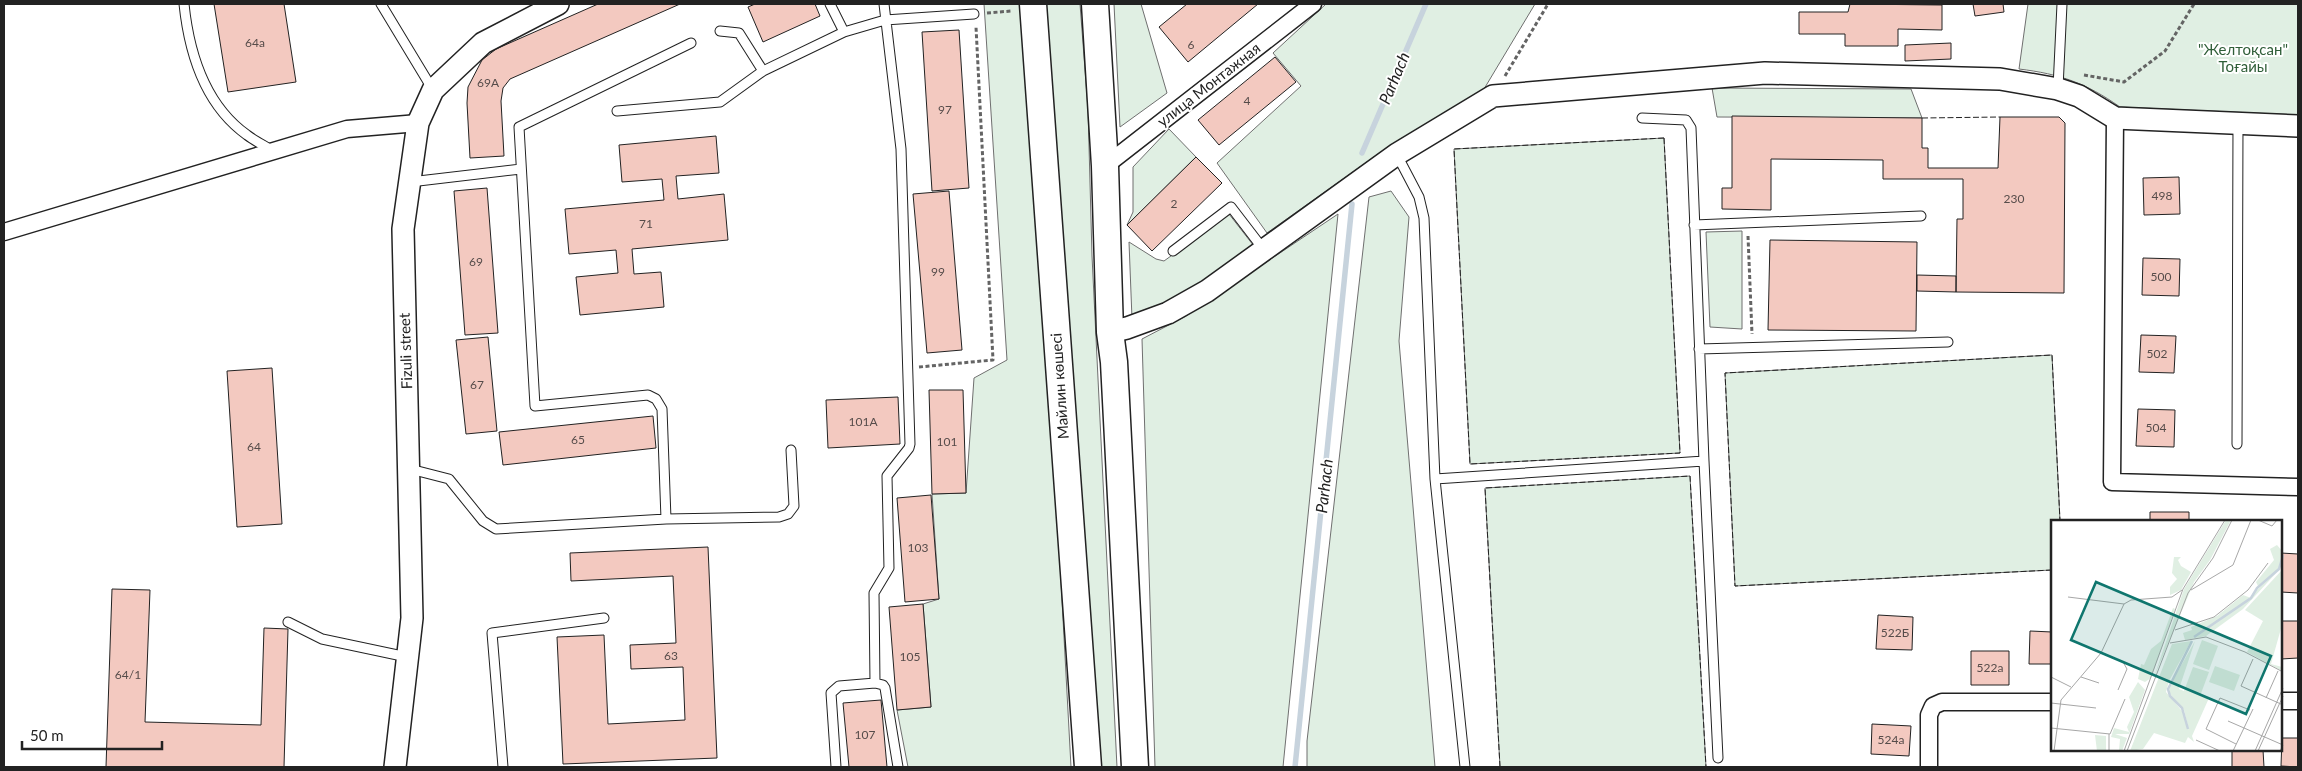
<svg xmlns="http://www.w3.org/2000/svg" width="2302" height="771" viewBox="0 0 2302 771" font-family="Lato,sans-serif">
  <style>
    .green { fill: #e0efe3; stroke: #6f6f6f }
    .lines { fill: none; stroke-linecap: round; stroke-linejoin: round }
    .stream { stroke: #c7d3dd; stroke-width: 5.5 }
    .building { fill: #f3c9c0; stroke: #222 }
    .service-casing { stroke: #222; stroke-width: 11 }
    .minor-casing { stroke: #222; stroke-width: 19 }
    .tertiary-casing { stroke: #222; stroke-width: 24 }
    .primary-casing { stroke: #222; stroke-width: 29 }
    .path { stroke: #646464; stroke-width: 3; stroke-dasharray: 4 2.5; stroke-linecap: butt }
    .service { stroke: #fff; stroke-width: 9 }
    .minor { stroke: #fff; stroke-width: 16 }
    .tertiary { stroke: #fff; stroke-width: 21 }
    .primary { stroke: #fff; stroke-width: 26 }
    .fence { stroke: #222; stroke-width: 1; stroke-dasharray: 6 2.5; stroke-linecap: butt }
    .labels { text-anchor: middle; stroke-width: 4; stroke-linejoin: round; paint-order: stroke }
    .number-label { font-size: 12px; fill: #564c4a }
    .park-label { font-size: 15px; fill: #2f5e38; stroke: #fff }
    .street-label { font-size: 15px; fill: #222; stroke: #fff }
    .water-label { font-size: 16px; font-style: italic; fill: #222; stroke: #fff }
    .inset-river { fill: none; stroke: #c7d3dd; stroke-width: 2.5 }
    .inset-road { fill: none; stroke: #a7a7a7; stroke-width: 1 }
    .view { fill: #0f766e; fill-opacity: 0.15; stroke: #0f766e; stroke-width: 2.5 }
    .inset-edge { fill: none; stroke: #222; stroke-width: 2.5 }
  </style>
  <rect width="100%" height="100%" fill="#fff"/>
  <path class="green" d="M984 4H1022L1048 340 1071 767H908L897 710 931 707 923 604 939 599 932 494 966 493 974 378 1007 360Z
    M1043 4H1080L1088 109 1092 256 1117 767H1097Z
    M1114 4H1141L1167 93 1120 127Z
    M1326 4H1535L1484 89 1388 147 1267 233 1217 163 1301 86 1273 53Z
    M2028 4H2298V115L2120 107C2086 83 2060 74 2019 69Z
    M1712 88 1911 89 1922 118 1717 117Z
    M1169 129 1196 157 1127 225 1133 212V167Z
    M1664 138 1680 453 1470 464 1454 149Z
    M1391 191 1409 217 1399 341 1435 767H1307V741L1369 197Z
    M1229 214 1257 250 1205 286 1132 319 1129 242 1156 259 1164 261Z
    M1338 214 1283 767H1155L1142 339 1186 316Z
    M1742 231V329L1710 327 1706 232Z
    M2052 355 2060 521H2052V570L1735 586 1725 373Z
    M1690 476 1706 767H1500L1485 488Z"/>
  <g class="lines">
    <path class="stream" d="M1362 153 1426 4
      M1295 767 1352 204"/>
  </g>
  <path class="building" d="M214 4H284L296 82 228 92Z
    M598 4H680L510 79 503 88 501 101 504 156 470 158 467 103 468 87 482 60 496 49Z
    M755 4H815L820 16 763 42 748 7Z
    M1187 4H1258L1188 62 1159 27Z
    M1850 4 1942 5V30L1898 29V46H1845V34H1799V12H1848Z
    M1973 4H2003L2004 12 1975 16Z
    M959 30 969 188 932 191 922 32Z
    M1951 43V59L1905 61V45Z
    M1275 57 1296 82 1219 145 1198 120Z
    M1732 116 1922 118V148H1928V168H1998L2000 117H2059L2065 123 2064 293 1956 292 1957 219H1963V179H1883V160L1771 159V210L1722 209V188H1732Z
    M716 136 719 173 676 176 678 199 724 194 728 240 632 249 634 274 661 272 664 307 580 315 576 277 618 273 616 250 569 254 565 209 664 200 662 179 622 182 619 145Z
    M1196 157 1222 183 1152 251 1127 225Z
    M2179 177 2180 214 2144 215 2143 178Z
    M487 188 498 333 465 335 454 191Z
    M949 191 962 350 927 353 913 194Z
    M1770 240 1917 242 1916 331 1768 330Z
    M2143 258 2180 259 2179 296 2142 295Z
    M1917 275 1956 276V292L1917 291Z
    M2141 335 2176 336 2174 373 2139 372Z
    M488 337 497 431 466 434 456 340Z
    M272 368 282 524 237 527 227 371Z
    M929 390H963L966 493 932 494Z
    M898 397 900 444 828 448 826 400Z
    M2138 409 2175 410 2174 447 2136 446Z
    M653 416 656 448 503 465 499 432Z
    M931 495 939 599 905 602 897 498Z
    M2150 512H2189V521H2150Z
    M708 547 717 758 563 764 557 637 604 635 608 724 685 720 683 667 631 669 630 645 676 643 673 576 571 581 570 553Z
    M2281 553 2298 554V593L2281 592Z
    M112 589 150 590 145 722 261 725 264 628 288 629 284 767H106Z
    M923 604 931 707 897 710 889 607Z
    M1878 615 1913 617 1912 650 1876 649Z
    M2281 621H2298V658L2281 659Z
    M2030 631 2052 632V664H2029Z
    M1971 651H2009V685H1971Z
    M881 700 887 767H849L843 703Z
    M1872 724 1911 726 1909 756 1871 754Z
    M2282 738H2298V767L2281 766Z
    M2232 750H2263L2264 767H2232Z"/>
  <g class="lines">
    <defs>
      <path id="service" d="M184 4C189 52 205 105 247 135 255 141 265 146 273 151
        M381 4 433 90
        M830 4 844 32
        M884 4 901 149 910 444 909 448 887 476 889 568 874 593 875 683 883 685 885 688 898 767
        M720 31 739 33 763 71 844 32 885 20 974 14
        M2058 88 2062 4
        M617 111 720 102 763 71
        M1397 155 1419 197 1424 218 1435 479 1465 767
        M410 182 521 169
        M1694 225 1921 216
        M1173 251 1231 207 1264 250
        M1699 349 1948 342
        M2237 444 2238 123
        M1704 461 1718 758
        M410 469 449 479 483 521 496 529 666 519 779 517 788 514 794 506 791 450
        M1435 479 1704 461 1691 128 1686 120 1642 118
        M666 519 662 409 656 399 648 395 535 406 519 127 691 43
        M288 622 322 639 407 657
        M503 767 492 633 604 618
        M836 767 831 693 839 686 875 683"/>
      <path id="minor" d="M2115 118 2112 482 2298 487
        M1105 166 1313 4
        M4 232 347 129 418 123
        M2281 701H2298
        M1929 767V715L1933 706 1942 702H2052"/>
      <path id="tertiary" d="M1110 332 1127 328 1168 313 1207 291 1397 154 1493 96 1765 73 2000 79 2058 89 2079 96 2115 118 2298 126
        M395 767 412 618 403 229 418 123 433 90 483 43 558 4"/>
      <path id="primary" d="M1033 4 1088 767
        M1095 4 1105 166 1110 332 1114 362 1135 767"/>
    </defs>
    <use href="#service" class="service-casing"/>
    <use href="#minor" class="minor-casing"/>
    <use href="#tertiary" class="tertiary-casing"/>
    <use href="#primary" class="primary-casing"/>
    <path class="path" d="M987 13 1011 11
      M2084 75 2124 82 2165 51 2194 4
      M1505 76 1548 4
      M1748 236 1752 334
      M919 367 993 360 976 27"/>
    <use href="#service" class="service"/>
    <use href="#minor" class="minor"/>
    <use href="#tertiary" class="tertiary"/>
    <use href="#primary" class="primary"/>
    <path class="fence" d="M1922 118 2000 117
      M1664 138 1680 453 1470 464 1454 149Z
      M2052 570 1735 586 1725 373 2052 355 2060 521
      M1500 767 1485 488 1690 476 1706 767"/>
  </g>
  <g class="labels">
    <g class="number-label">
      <text x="255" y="47">64а</text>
      <text x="1191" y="49">6</text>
      <text x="488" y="87">69А</text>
      <text x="1247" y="105">4</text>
      <text x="945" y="114">97</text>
      <text x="2162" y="200">498</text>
      <text x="2014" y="203">230</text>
      <text x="1174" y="208">2</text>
      <text x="646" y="228">71</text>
      <text x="476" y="266">69</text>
      <text x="938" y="276">99</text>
      <text x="2161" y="281">500</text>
      <text x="2157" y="358">502</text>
      <text x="477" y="389">67</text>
      <text x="863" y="426">101А</text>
      <text x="2156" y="432">504</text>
      <text x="578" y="444">65</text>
      <text x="947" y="446">101</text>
      <text x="254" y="451">64</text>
      <text x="918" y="552">103</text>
      <text x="1895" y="637">522Б</text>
      <text x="671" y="660">63</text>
      <text x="910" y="661">105</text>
      <text x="1990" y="672">522а</text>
      <text x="128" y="679">64/1</text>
      <text x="865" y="739">107</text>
      <text x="1891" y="744">524а</text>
    </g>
    <g class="park-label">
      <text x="2243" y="55">"Желтоқсан"<tspan x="2243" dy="17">Тоғайы</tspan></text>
    </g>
    <g class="street-label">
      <text transform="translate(1209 85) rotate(-38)" y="5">улица Монтажная</text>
      <text transform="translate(406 351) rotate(-92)" y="5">Fizuli street</text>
      <text transform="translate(1060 386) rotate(-94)" y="5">Майлин көшесі</text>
    </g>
    <g class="water-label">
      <text transform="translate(1394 78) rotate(-67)" y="6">Parhach</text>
      <text transform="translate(1324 486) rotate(-84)" y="6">Parhach</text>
    </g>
  </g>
  <g transform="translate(2051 520)">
    <rect width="231" height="231" fill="#fff"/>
    <path d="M175 0H180L159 40 143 62 103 157 133 69ZM226 25 231 31 228 49 207 66 205 62 223 40 219 29ZM123 37H130L127 40 130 46 140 52 130 70 119 75V67L126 59 121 53ZM231 50V105L220 144 231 147V151L196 132 212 101 194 90ZM227 51 192 89 155 116 134 120 132 113 141 110 140 107 166 96 192 75 200 78 207 69ZM122 88 124 89 100 158 94 162 87 159 90 144 93 145 100 129 110 121ZM151 120 167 126 158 150 142 144ZM140 121 118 161 115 172 131 191 138 210 133 190 119 174 118 167 144 121 128 169 133 171 142 147 158 152 149 176 158 178 141 216 143 222 137 217 134 223 103 213 92 229 79 231 121 124ZM164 146 189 155 183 171 158 162ZM87 162 94 170 78 214H64L76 218 71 231H68L69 219 60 217 63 208 78 212 76 207 83 192 78 177ZM44 215 55 216V231H46Z" fill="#e0efe3"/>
    <path class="inset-river" d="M143 117 200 78 206 68 228 49 232 35M137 209 131 188 119 176 117 169 141 121"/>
    <path class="inset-road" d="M207 0 221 6 226 0M140 70 182 45 200 0M17 77 73 84M124 110 163 97 197 70 217 43M119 123 155 117 194 132 232 152M50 133 72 142 76 149 67 170M202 139 190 166 232 185M0 157 20 167M30 157 48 163M215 178 227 151M0 183 45 188M177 201 232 225 229 231M0 208 59 214 74 179M58 214V231M145 220 169 231M185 224 155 209 169 178 199 190M3 231 10 180 50 133 73 84 80 80 121 77 131 70M73 231 132 69 174 0M76 231 137 73 162 38 181 0M182 231 202 189M204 231 232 168M207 231 232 176"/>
    <path class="view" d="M45 62 220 136 195 194 20 120Z"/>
    <rect width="231" height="231" class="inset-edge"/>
  </g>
  <rect width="2302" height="771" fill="none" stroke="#222222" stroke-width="10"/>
  <path d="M22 741v8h140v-8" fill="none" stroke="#222222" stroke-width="2.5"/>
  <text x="30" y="741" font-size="15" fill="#222222" stroke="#ffffff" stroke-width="4" paint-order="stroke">50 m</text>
</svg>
